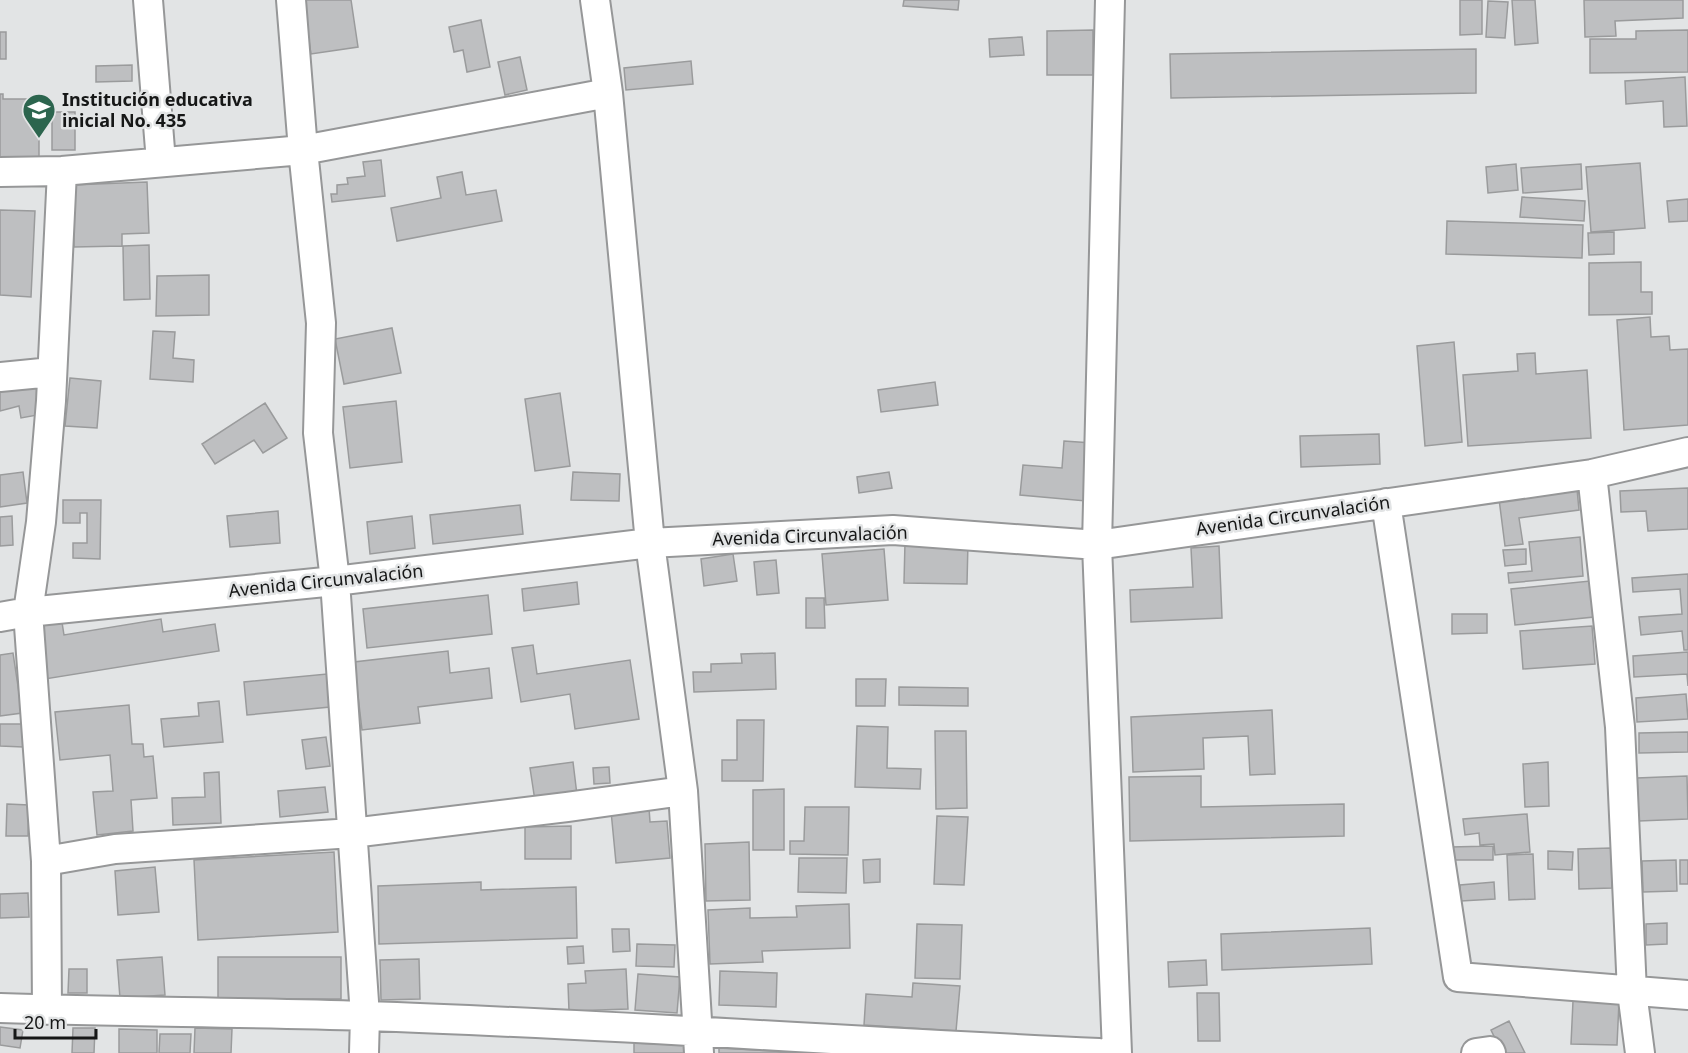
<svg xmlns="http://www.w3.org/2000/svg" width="1688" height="1053" viewBox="0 0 1688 1053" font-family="'Noto Sans',sans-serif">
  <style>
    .building { fill: #bebfc1; stroke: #9a9b9c; stroke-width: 1.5 }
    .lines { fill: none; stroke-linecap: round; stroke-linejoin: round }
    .minor-casing { stroke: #969798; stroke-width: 32 }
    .minor { stroke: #fff; stroke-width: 28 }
    .labels { text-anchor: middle; stroke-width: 5; stroke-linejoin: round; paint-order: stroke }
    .poi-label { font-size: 18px; font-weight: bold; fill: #161717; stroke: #e2e4e5; text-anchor: start }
    .street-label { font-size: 18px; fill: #161717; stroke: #e2e4e5 }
  </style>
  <rect width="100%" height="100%" fill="#e2e4e5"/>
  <path class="building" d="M303 0H351L358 47 311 54Z
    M904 0H959L958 10 903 6Z
    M1460 0H1482V34L1460 35Z
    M1512 0H1535L1538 43 1515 45Z
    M1584 0H1683V18L1615 21 1616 36 1585 37Z
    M1488 1 1508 2 1505 38 1486 37Z
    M481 20 490 67 467 72 463 50 454 52 449 27Z
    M1093 30V75H1047V31Z
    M1688 30V72L1590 73V39H1636V31Z
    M0 32H6V59H0Z
    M1022 37 1024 55 990 57 989 39Z
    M1476 49V93L1171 98 1170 54Z
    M520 57 527 90 505 95 498 62Z
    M691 61 693 84 626 90 624 68Z
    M132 65V81L96 82V66Z
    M1685 77 1687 126 1664 127 1663 101 1626 104 1625 81Z
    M0 94H3V99H31L32 106H39V158L0 159Z
    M52 112H75V150H52Z
    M381 160 385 196 332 202 331 194H337V185L348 184 347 178 365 176 363 162Z
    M1640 163 1645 228 1591 232 1586 167Z
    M1516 164 1518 190 1488 193 1486 167Z
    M1581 164 1582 189 1523 193 1521 168Z
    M462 172 466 195 496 190 502 221 397 241 391 208 441 198 437 177Z
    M147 182 149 233 122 234V246L74 247 72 185Z
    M1522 197 1585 201 1584 221 1520 217Z
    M1688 199V221L1669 222 1667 201Z
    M0 210 35 211 31 297 0 295Z
    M1447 221 1583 225 1582 258 1446 254Z
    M1614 232V254L1589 255 1588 233Z
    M149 245 150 299 124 300 123 246Z
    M1641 262V292H1652V314L1589 315V263Z
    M209 275V315L156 316 157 276Z
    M1650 317 1651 337 1669 336 1670 350 1688 349V425L1624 430 1617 320Z
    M392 328 401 373 344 384 335 339Z
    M153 331 175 332 173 358 194 360 193 382 150 379Z
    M1454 342 1462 442 1425 446 1417 346Z
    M1535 353 1536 374 1587 370 1591 438 1468 446 1463 375 1518 371 1517 354Z
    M70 378 101 381 97 428 65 426Z
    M35 379 43 414 21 418 19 406 0 411V387Z
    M935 382 938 405 881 412 878 390Z
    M560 393 570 466 535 471 525 399Z
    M396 401 402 462 350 468 343 407Z
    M265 403 287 438 263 453 254 440 215 464 202 444Z
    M1379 434 1380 464 1301 467 1300 436Z
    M1064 441 1092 443 1086 501 1020 495 1023 465 1062 468Z
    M23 472 27 503 0 507V475Z
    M573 472 620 474 619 501 571 500Z
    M889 472 892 488 859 493 857 477Z
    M1688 488V529L1648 531 1646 511 1621 512 1620 491Z
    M1577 489 1579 510 1519 518 1523 544 1505 546 1499 499Z
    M63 500H101L100 559 73 558V543H87V513H80V523H63Z
    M520 505 523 534 433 544 430 515Z
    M278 511 280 543 230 547 227 516Z
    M12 516 13 545 0 546V517Z
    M412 516 415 548 370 554 367 522Z
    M1580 537 1583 576 1509 583 1508 573 1532 571 1529 542Z
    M905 542H968L967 584 904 583Z
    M1219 546 1222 618 1131 622 1130 590 1193 587 1191 548Z
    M884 549 888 600 826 605 822 554Z
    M1526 549V564L1505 566 1503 550Z
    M733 554 737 581 704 586 701 559Z
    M776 560 779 593 757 595 754 562Z
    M1688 574V650H1684L1682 631 1641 635 1639 617 1682 614 1680 589 1633 592 1632 578Z
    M1590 581 1594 617 1515 625 1511 589Z
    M577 582 579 604 524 611 522 589Z
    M488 595 492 634 367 648 363 609Z
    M806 598H824L825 628H806Z
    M1452 614H1487V633L1452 634Z
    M61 616 64 635 161 619 163 632 215 624 219 651 45 679 36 621Z
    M1592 626 1595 664 1523 669 1520 631Z
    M533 645 537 674 630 660 639 719 575 729 570 694 521 702 512 648Z
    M448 651 450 673 489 668 492 698 418 707 420 723 362 730 354 662Z
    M1688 652V686L1687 674 1634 677 1633 656Z
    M13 653 22 713 0 716V655Z
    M775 653 776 689 694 692 693 672H711V664L742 663 741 654Z
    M327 674 330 707 247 715 244 682Z
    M856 679H886L885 706H856Z
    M899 687 968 688V706L899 705Z
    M1686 694 1688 719 1637 722 1636 698Z
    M219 701 223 742 164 747 161 719 199 716 198 703Z
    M129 705 132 744H143L144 757 153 756 157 798 131 800 133 831 97 835 93 792 113 791 110 755 60 760 55 712Z
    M1272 710 1275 774 1250 775 1248 736 1203 738 1204 769 1133 772 1131 717Z
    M737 720H764L763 781H722V760H737Z
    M0 724H23V747L0 746Z
    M857 726 888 727 887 768 921 769 920 789 855 787Z
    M935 731H966L967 808 936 809Z
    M1688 732V752L1639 753V733Z
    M326 737 330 766 306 769 302 740Z
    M573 762 577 795 535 801 530 768Z
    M1548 762 1549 806 1525 807 1523 764Z
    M609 767 610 783 594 784 593 768Z
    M219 772 221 823 173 825 172 798 205 797 204 773Z
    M1201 776V807L1344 804V836L1130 841 1129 777Z
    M1687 776 1688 819 1639 821 1637 778Z
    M325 787 328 812 280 817 278 791Z
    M784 789V850H753V790Z
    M7 804 29 805 28 836H6Z
    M805 807H849L848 855 790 854V841H804Z
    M649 808 650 822 667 821 670 858 616 863 611 811Z
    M1527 814 1530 852 1495 855 1494 844 1480 845 1479 833 1465 835 1463 819Z
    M937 816 968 817 964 885 934 884Z
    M571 826V859H525V827Z
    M749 842 750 900 706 901 705 844Z
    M1493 846V860H1450V847Z
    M1611 848 1612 888 1579 889 1578 849Z
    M1548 851 1573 852 1572 870 1548 869Z
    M334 852 338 932 198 940 194 860Z
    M1533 854 1535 899 1509 900 1507 855Z
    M799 858H847L846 893 798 892Z
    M880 859V882L864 883 863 860Z
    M1676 860 1677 891 1643 892 1642 861Z
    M1680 860H1688V884H1680Z
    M155 867 159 912 118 915 115 871Z
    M481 882V890L576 887 577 938 379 944 378 886Z
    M1494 882 1495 899 1461 901 1460 885Z
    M28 893 29 917 0 918V894Z
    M849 904 850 948 762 951 763 962 710 964 708 910 750 908V918L797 917 796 906Z
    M1667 923V944L1646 945V924Z
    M917 924 962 925 960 979 915 978Z
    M1370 928 1372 964 1222 970 1221 934Z
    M612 929H629L630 951 613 952Z
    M637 944 675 945 674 967 636 966Z
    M583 946 584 963 568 964 567 947Z
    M162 957 165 995 120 998 117 960Z
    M218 957H341V999H218Z
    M419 959 420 999 381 1000 380 960Z
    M1206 960 1207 985 1169 987 1168 962Z
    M69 969H87V993H68Z
    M626 969 628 1009 569 1011 568 984 586 983 585 971Z
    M720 971 777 973 776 1007 719 1005Z
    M638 974 680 977 677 1013 635 1010Z
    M913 983 960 986 956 1031 864 1025 866 994 912 997Z
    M1197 993H1219L1220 1041H1198Z
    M1573 1001 1619 1002 1617 1045 1571 1044Z
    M1509 1021 1525 1053H1502L1491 1030Z
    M0 1027 23 1030 20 1048 0 1045Z
    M73 1028H95L94 1053H72Z
    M195 1028 232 1029 231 1053H194Z
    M119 1029 157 1030V1053H119Z
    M160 1034H191L190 1053H159Z
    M634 1043 684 1045V1053H634Z
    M719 1048 808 1053H719Z"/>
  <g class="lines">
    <defs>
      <path id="minor" d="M148 0 161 162
        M291 0 303 150 321 323 318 433 335 581 365 1016 364 1053
        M595 0 608 93 650 543 683 791 699 1053
        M1110 0 1097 545 1117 1053
        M0 172 62 171 303 150 608 93
        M0 377 52 372
        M1592 474 1620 727 1632 992 1640 1053
        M1386 503 1458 977 1688 995
        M0 617 28 612 335 581 650 543 893 530 1097 545 1592 474 1688 452
        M46 861 115 849 352 833 567 807 683 791
        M0 1008C122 1012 243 1012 365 1016 610 1024 854 1042 1099 1053
        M47 1010 46 861 28 612 41 522 51 401 62 171
        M1476 1053 1490 1051 1491 1053"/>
    </defs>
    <use href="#minor" class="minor-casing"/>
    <use href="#minor" class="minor"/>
  </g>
  <defs>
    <symbol id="school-pin" viewBox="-11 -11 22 30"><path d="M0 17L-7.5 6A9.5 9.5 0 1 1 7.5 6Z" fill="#2c654e" stroke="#e2e4e5"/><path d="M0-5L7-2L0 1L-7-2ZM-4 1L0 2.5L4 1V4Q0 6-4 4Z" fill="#fff"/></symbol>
  </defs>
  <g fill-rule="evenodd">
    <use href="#school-pin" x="20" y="91" width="38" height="52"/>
  </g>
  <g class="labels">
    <g class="poi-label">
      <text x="62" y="106">Institución educativa<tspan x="62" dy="21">inicial No. 435</tspan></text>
    </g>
    <g class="street-label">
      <text transform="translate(1293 516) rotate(-8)" y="6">Avenida Circunvalación</text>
      <text transform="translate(810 536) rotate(-2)" y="6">Avenida Circunvalación</text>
      <text transform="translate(326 581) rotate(-6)" y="6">Avenida Circunvalación</text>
    </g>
  </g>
  <path d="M15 1029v9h81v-9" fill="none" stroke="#161717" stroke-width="3"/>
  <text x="24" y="1029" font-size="18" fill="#161717" stroke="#e2e4e5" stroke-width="4.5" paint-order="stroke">20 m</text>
</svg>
